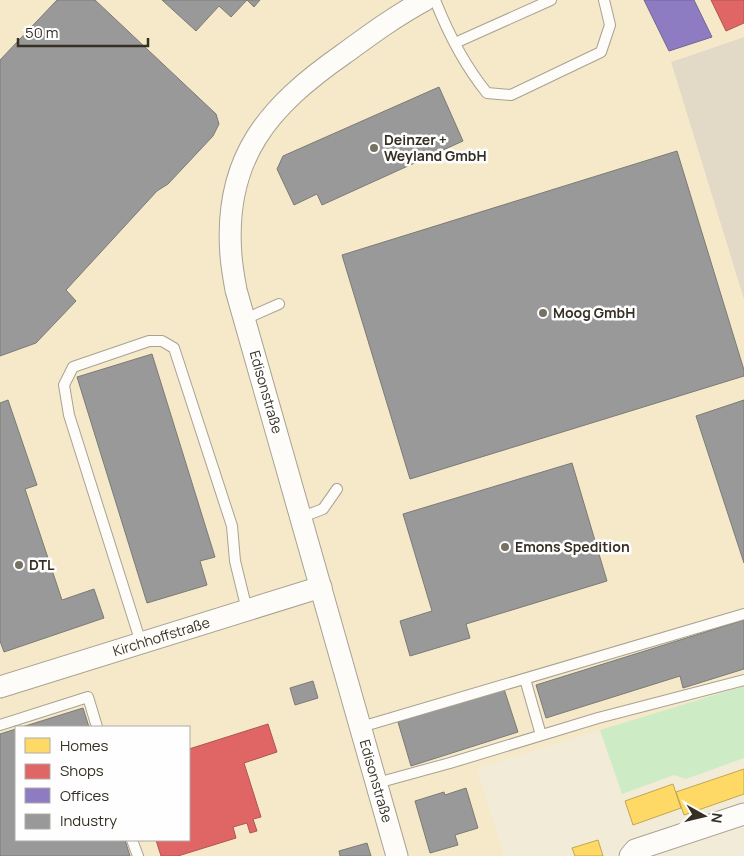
<svg xmlns="http://www.w3.org/2000/svg" width="744" height="856" viewBox="0 0 744 856" font-family="Manrope,sans-serif">
  <style>
    .commercial { fill: #e2d9c6 }
    .built { fill: #f5e9c9; fill-rule: evenodd }
    .green { fill: #cdebc5 }
    .homes { fill: #ffd966; stroke: #c2a652 }
    .shops { fill: #e06666; stroke: #ad5652 }
    .offices { fill: #8e7cc3; stroke: #736593 }
    .industry { fill: #999; stroke: #7b7a76 }
    .lines { fill: none; stroke-linecap: round; stroke-linejoin: round }
    .service-casing { stroke: #a8a293; stroke-width: 12 }
    .minor-casing { stroke: #a8a293; stroke-width: 23 }
    .service { stroke: #fdfcf9; stroke-width: 10 }
    .minor { stroke: #fdfcf9; stroke-width: 21 }
    .poi-dot { fill: #777162; stroke: #fefefe; stroke-width: 2 }
    .labels { text-anchor: middle; stroke-width: 5; stroke-linejoin: round; paint-order: stroke }
    .poi-label { font-size: 14px; font-weight: bold; fill: #353023; stroke: #fefefe; text-anchor: start }
    .street-label { font-size: 14px; fill: #353023; stroke: #fefefe }
  </style>
  <rect width="100%" height="100%" fill="#f2ebd8"/>
  <path class="commercial" d="M744 37V300L671 62Z"/>
  <path class="built" d="M0 0H744V37L671 62 744 300V686L477 768 504 856H0ZM16 727H189V840H16Z"/>
  <path class="green" d="M744 686V758L686 779 674 775 622 794 600 730Z"/>
  <path class="homes" d="M744 769V794L684 815 676 792Z
    M673 784 681 808 633 825 625 801Z
    M598 840 603 856H575L572 848Z"/>
  <path class="shops" d="M711 0H744V23L726 31Z
    M268 724 277 752 244 763 261 817 253 819 257 831 250 833 247 823 233 827 236 838 178 856H161L156 840H189V749Z"/>
  <path class="offices" d="M644 0H694L712 37 669 51Z"/>
  <path class="industry" d="M57 0H95L216 114 219 124 213 136 168 184 157 191 66 290 76 301 36 343 0 356V60Z
    M162 0H260L254 7 247 0 231 17 219 6 196 31Z
    M439 87 463 141 322 205 317 194 294 205 277 169 283 156Z
    M677 151 744 370V376L410 479 342 255Z
    M152 354 215 557 200 561 207 585 147 603 77 377Z
    M8 400 37 485 25 489 62 600 94 589 104 618 4 652 0 641V403Z
    M744 400V563L696 416Z
    M572 463 607 581 466 624 470 638 410 656 400 621 432 611 403 514Z
    M744 620V669L683 688 680 676 546 718 536 685Z
    M313 681 318 698 295 705 290 688Z
    M504 689 518 732 411 766 398 722Z
    M83 708 89 727H22Z
    M16 729V840H125L130 856H0V734Z
    M466 788 478 828 455 835 458 845 430 853 415 801 444 792 445 795Z
    M367 843 371 856H340L339 851Z"/>
  <g class="lines">
    <defs>
      <path id="service" d="M435 0C448 33 465 66 487 93L511 95 601 52 610 25 604 0
        M455 43 551 0
        M245 319 279 304
        M302 517 323 509 337 489
        M141 643 69 415 64 385 73 367 149 341H162L174 348 232 526 235 561 247 610
        M525 679 541 735
        M0 725 88 697 97 727
        M361 727 744 614
        M377 783 450 763 598 718 744 680
        M132 840 138 856"/>
      <g id="minor">
        <path id="s1" d="M0 687 321 587"/>
        <path d="M397 856 236 290C234 279 232 268 231 256 223 157 269 106 345 53 371 34 397 15 425 0"/>
        <path d="M630 856 635 850 744 814"/>
      </g>
    </defs>
    <use href="#service" class="service-casing"/>
    <use href="#minor" class="minor-casing"/>
    <use href="#service" class="service"/>
    <use href="#minor" class="minor"/>
  </g>
  <g class="poi-dot">
    <circle cx="374" cy="148" r="5"/>
    <circle cx="543" cy="313" r="5"/>
    <circle cx="505" cy="547" r="5"/>
    <circle cx="19" cy="565" r="5"/>
  </g>
  <g class="labels">
    <g class="poi-label">
      <text x="384" y="145">Deinzer +<tspan x="384" dy="16">Weyland GmbH</tspan></text>
      <text x="553" y="318">Moog GmbH</text>
      <text x="515" y="552">Emons Spedition</text>
      <text x="29" y="570">DTL</text>
    </g>
    <g class="street-label">
      <text transform="translate(266 392) rotate(74)" y="5">Edisonstraße</text>
      <text dy="5" stroke="none"><textPath href="#s1" startOffset="169">Kirchhoffstraße</textPath></text>
      <text transform="translate(376 781) rotate(74)" y="5">Edisonstraße</text>
    </g>
  </g>
  <rect x="15" y="726" width="175" height="115" fill="#fefefe" stroke="#aeaca6"/>
  <rect x="25" y="738" width="25" height="15" fill="#ffd966" stroke="#aeaca6"/>
  <text x="60" y="751" font-size="15" fill="#353023">Homes</text>
  <rect x="25" y="764" width="25" height="15" fill="#e06666" stroke="#aeaca6"/>
  <text x="60" y="776" font-size="15" fill="#353023">Shops</text>
  <rect x="25" y="788" width="25" height="15" fill="#8e7cc3" stroke="#aeaca6"/>
  <text x="60" y="801" font-size="15" fill="#353023">Offices</text>
  <rect x="25" y="814" width="25" height="15" fill="#999999" stroke="#aeaca6"/>
  <text x="60" y="826" font-size="15" fill="#353023">Industry</text>
  <g transform="translate(704 816) rotate(98)" stroke="#fefefe" stroke-width="4" paint-order="stroke">
  <path d="M0-4L9 19L0 12L-9 19Z" fill="#353023"/>
  <text y="-8" font-size="14" font-weight="bold" text-anchor="middle" fill="#353023">N</text>
  </g>
  <path d="M18 38v8h130v-8" fill="none" stroke="#353023" stroke-width="2.5"/>
  <text x="25" y="38" font-size="15" fill="#353023" stroke="#fefefe" stroke-width="4" paint-order="stroke">50 m</text>
</svg>
